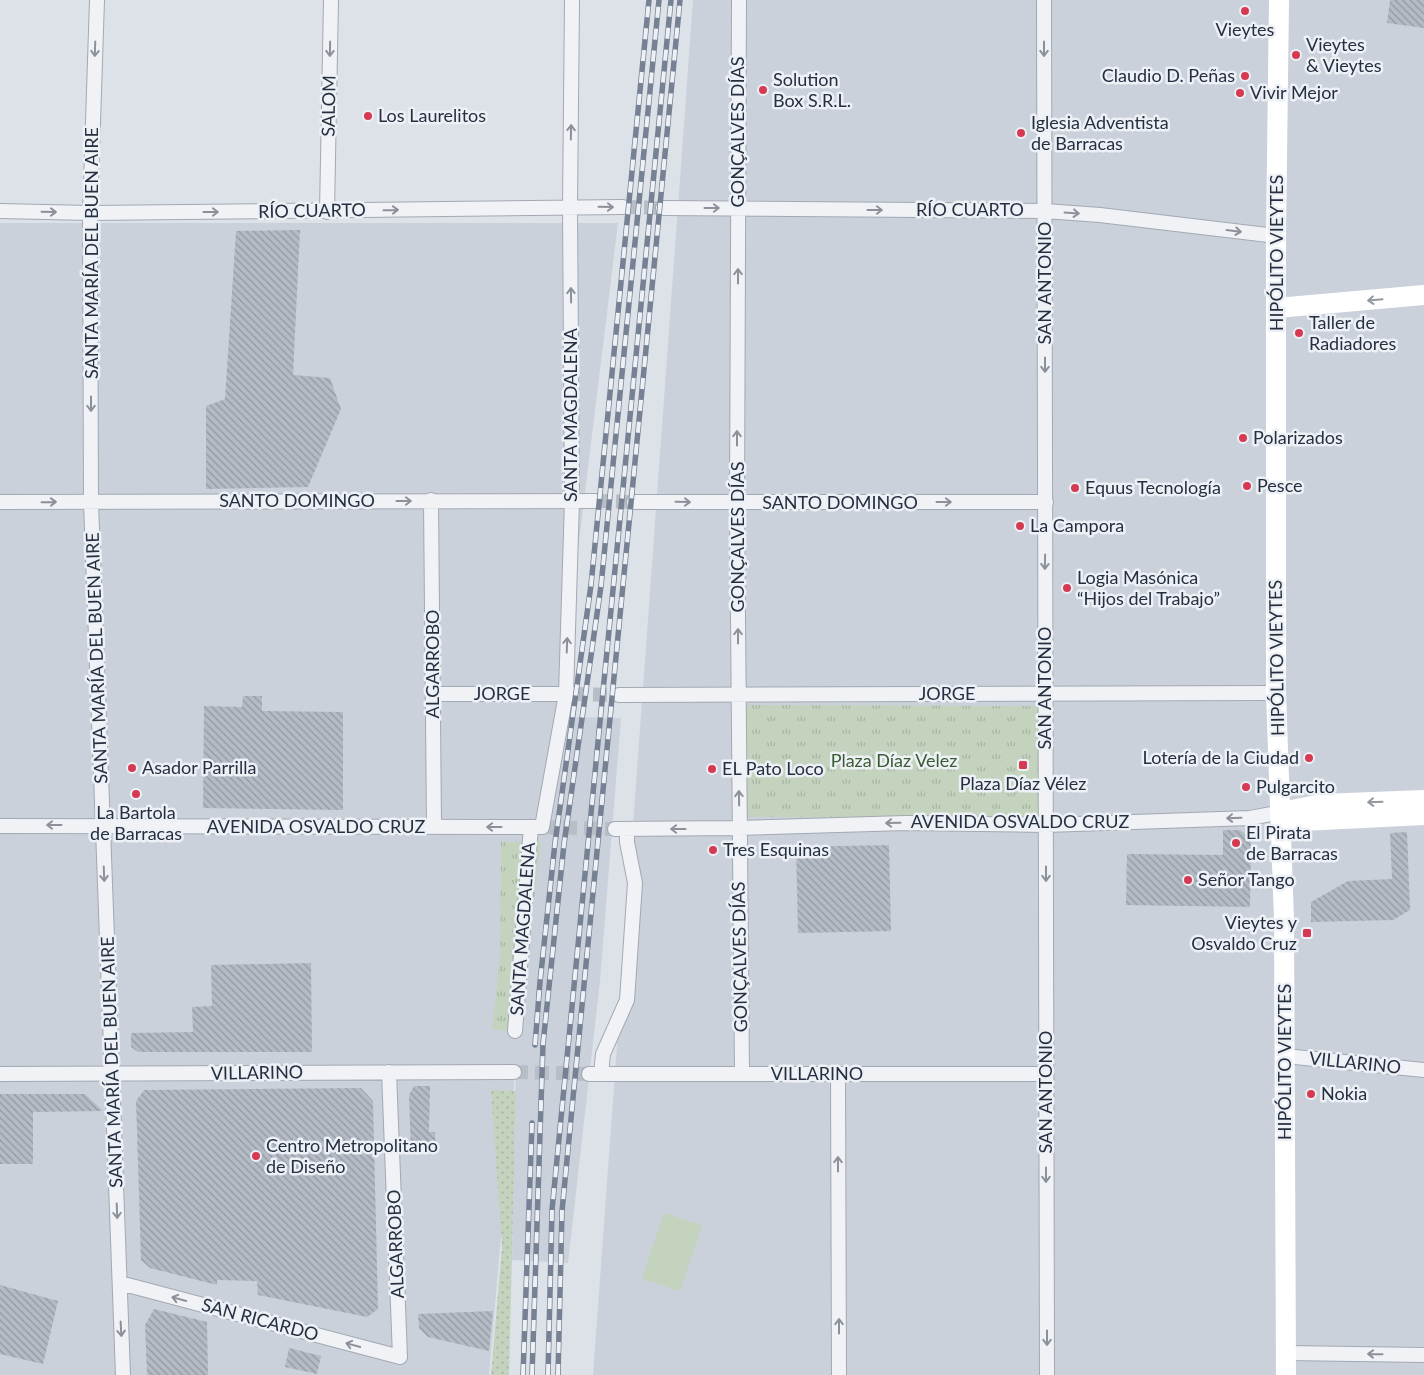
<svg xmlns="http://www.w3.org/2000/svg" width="1424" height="1375" viewBox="0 0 1424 1375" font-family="Lato,sans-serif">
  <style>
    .built { fill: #cbd1da }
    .grass { fill: url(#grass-dots) }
    .park { fill: url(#park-tufts) }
    .pitch { fill: #c3d3be }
    .building { fill: url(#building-back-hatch) }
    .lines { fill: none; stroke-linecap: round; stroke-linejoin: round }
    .street-tunnel { stroke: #b8bec6; stroke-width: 14; stroke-dasharray: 14 7; stroke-linecap: butt }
    .street-casing { stroke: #a2a9b2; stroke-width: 16 }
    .street { stroke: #f0f2f6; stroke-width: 14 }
    .secondary { stroke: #fff; stroke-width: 20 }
    .rail-casing { stroke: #768193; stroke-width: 5.5 }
    .rail { stroke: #edf1f6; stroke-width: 4; stroke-dasharray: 11; stroke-linecap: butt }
    .oneway { stroke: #8b909b }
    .oneway2 { stroke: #9297a0 }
    .poi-dot { fill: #d63a52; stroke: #edf1f6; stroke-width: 2 }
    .labels { text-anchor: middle; stroke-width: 5; stroke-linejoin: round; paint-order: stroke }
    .poi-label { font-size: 18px; fill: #262f40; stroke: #edf1f6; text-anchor: start }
    .street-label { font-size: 18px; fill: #262f40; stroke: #edf1f6 }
    .park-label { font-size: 18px; fill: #3a5c32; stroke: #edf1f6 }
  </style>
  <defs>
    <pattern id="grass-dots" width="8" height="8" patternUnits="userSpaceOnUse" patternTransform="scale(1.25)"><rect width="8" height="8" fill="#c3d3be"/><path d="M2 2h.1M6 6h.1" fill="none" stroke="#a7b5a4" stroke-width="1.8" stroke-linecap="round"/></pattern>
    <pattern id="park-tufts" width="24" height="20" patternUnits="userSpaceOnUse" patternTransform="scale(1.25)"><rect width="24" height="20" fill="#c3d3be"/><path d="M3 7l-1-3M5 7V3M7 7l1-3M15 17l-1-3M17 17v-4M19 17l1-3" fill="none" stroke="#a7b5a4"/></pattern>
    <pattern id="building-back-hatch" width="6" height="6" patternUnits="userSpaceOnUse" patternTransform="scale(1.25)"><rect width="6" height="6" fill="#b4bbc5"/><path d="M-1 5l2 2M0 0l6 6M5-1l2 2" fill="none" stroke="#9298a1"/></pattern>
  </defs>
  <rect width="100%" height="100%" fill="#dde2e8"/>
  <path class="built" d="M693 0H1424V1375H593Z
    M0 223H618L546 811 565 717 621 718 600 981 568 1263 512 1260 516 1061 489 1375H0Z"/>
  <path class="grass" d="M491 1090 516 1091 509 1375H491L502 1247Z"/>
  <path class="park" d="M744 705 1043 706V817H745Z
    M501 842H541L518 1031 492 1030 500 957Z"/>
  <path class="pitch" d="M664 1213 702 1225 680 1291 642 1279Z"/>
  <path class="building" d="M1390 0H1424V28L1387 23Z
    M300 230 293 375 330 378 341 409 308 487 206 489V406L225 399 236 231Z
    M243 696H262V711L343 712V810L203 808 204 706 242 707Z
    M1223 830H1240L1251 838 1250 907 1126 905 1127 854 1223 855Z
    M1407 832 1410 910 1393 920 1311 922V902L1348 881 1392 879 1390 833Z
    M889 845 891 931 798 933 796 847Z
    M311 963 312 1052H138L131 1047V1033L193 1032 192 1007 212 1006 211 965Z
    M414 1086H430L429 1132H435L436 1151H411L409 1095Z
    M361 1088 373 1101 378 1309 367 1317 258 1295 257 1281 217 1280V1285L150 1268 141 1260 136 1101 144 1090Z
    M0 1094H85L103 1111 33 1112V1164H0Z
    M0 1285 58 1301 43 1364 0 1354Z
    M154 1309 207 1322 208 1375H147L145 1325Z
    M493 1311 489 1351 428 1337 419 1328 418 1314Z
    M289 1348 321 1356 317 1374 285 1367Z"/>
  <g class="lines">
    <path class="street-tunnel" d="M623 207 663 208
      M595 501 634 502
      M572 694 619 695
      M542 827 615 829
      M514 1072 589 1074"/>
    <defs>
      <path id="street" d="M97 0 90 213 91 502 123 1375
        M739 0 737 503 742 1074
        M1044 0 1047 1375
        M663 208 1045 211 1100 215 1276 236
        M0 211 90 213 623 207
        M327 212 331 0
        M431 500 434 827
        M0 502 595 501
        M634 502H1046
        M433 694H572
        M619 695 1276 693
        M0 826 542 827 566 694 572 501 570 207 572 0
        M615 829 739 828 906 823 1046 825 1250 818 1282 812
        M515 1031 531 827
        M1285 1056 1424 1070
        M0 1074 514 1072
        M589 1074H1045
        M601 1074 603 1054 627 1000 635 883 627 842V829
        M838 1074 839 1375
        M120 1283 400 1357 389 1072
        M1286 1353 1424 1355"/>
    </defs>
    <use href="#street" class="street-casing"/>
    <use href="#street" class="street"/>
    <path class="secondary" d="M1279 0 1276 236V693L1284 920 1286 1375
      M1277 308 1424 295
      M1282 812 1321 804 1424 800
      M1282 822 1424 815"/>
    <defs>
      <path id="rail" d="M535 1045 540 982 555 843 591 585 649 0
        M523 1375 532 1123
        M532 1375 543 1044 564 844 601 586 659 0
        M548 1375 552 1210 671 0
        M558 1375 562 1211 680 0"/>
    </defs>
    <use href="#rail" class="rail-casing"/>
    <use href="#rail" class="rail"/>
  </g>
  <defs><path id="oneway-shaft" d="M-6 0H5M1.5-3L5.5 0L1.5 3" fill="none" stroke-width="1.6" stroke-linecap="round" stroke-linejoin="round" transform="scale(1.25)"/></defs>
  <g class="oneway">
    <use href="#oneway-shaft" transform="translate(95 49) rotate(92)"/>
    <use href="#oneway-shaft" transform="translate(330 49) rotate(91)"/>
    <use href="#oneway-shaft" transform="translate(1044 49) rotate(90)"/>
    <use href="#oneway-shaft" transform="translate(571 132) rotate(-89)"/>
    <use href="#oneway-shaft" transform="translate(606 207) rotate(1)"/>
    <use href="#oneway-shaft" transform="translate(712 208)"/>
    <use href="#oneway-shaft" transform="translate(391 210) rotate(-1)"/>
    <use href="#oneway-shaft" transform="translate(875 210)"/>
    <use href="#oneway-shaft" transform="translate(49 212) rotate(1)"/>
    <use href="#oneway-shaft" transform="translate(211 212)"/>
    <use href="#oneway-shaft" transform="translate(1072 213) rotate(4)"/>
    <use href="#oneway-shaft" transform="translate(1234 231) rotate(7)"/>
    <use href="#oneway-shaft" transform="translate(738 276) rotate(-90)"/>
    <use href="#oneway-shaft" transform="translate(571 295) rotate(-91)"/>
    <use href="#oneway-shaft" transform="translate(1045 365) rotate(90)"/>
    <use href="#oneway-shaft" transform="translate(91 404) rotate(90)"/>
    <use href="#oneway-shaft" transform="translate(737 438) rotate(-90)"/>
    <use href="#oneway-shaft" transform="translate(404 501)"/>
    <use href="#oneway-shaft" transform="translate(49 502) rotate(-1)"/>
    <use href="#oneway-shaft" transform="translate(683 502) rotate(1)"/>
    <use href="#oneway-shaft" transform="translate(944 502)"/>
    <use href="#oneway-shaft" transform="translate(1045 562) rotate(91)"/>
    <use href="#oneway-shaft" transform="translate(738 636) rotate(-90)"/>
    <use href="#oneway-shaft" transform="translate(567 645) rotate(-88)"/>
    <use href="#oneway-shaft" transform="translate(739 798) rotate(-91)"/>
    <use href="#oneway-shaft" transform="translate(1234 818) rotate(178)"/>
    <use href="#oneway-shaft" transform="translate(893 823) rotate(179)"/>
    <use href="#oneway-shaft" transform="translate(54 825) rotate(180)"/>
    <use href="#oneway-shaft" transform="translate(494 827) rotate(-180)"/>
    <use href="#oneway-shaft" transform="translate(678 829) rotate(180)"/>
    <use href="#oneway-shaft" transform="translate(104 874) rotate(88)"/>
    <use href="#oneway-shaft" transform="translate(1046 874) rotate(90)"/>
    <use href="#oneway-shaft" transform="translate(838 1164) rotate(-90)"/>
    <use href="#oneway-shaft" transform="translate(1046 1175) rotate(90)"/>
    <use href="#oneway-shaft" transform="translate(117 1211) rotate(88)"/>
    <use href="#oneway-shaft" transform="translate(179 1299) rotate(-165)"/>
    <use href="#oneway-shaft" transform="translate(839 1326) rotate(-90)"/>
    <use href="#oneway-shaft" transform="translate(121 1329) rotate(87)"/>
    <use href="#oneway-shaft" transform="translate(1047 1338) rotate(90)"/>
    <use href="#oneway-shaft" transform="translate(353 1345) rotate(-165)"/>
    <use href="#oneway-shaft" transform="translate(1375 1354) rotate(-179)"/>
  </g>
  <g class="oneway2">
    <use href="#oneway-shaft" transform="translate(1375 300) rotate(175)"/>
    <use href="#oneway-shaft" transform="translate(1375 802) rotate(178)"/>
  </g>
  <g class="poi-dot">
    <circle cx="1245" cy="11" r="5"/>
    <circle cx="1296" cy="55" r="5"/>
    <circle cx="1245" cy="76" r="5"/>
    <circle cx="763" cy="90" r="5"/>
    <circle cx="1240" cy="93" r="5"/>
    <circle cx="368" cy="116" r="5"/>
    <circle cx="1021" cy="133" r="5"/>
    <circle cx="1299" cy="333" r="5"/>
    <circle cx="1243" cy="438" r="5"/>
    <circle cx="1247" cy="486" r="5"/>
    <circle cx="1075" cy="488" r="5"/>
    <circle cx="1020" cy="526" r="5"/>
    <circle cx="1067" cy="588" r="5"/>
    <circle cx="1309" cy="758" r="5"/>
    <rect x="1018" y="760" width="10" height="10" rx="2.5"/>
    <circle cx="132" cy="768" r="5"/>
    <circle cx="712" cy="769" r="5"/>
    <circle cx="1246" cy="787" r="5"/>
    <circle cx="136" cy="794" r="5"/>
    <circle cx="1236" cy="843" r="5"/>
    <circle cx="713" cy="850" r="5"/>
    <circle cx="1188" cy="880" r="5"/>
    <rect x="1302" y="928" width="10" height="10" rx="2.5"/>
    <circle cx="1311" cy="1094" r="5"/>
    <circle cx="256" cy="1156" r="5"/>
  </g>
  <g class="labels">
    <g class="poi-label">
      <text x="1245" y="36" text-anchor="middle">Vieytes</text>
      <text x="1306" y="51">Vieytes<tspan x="1306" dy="21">&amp; Vieytes</tspan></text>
      <text x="1235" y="82" text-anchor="end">Claudio D. Peñas</text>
      <text x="773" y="86">Solution<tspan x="773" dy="21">Box S.R.L.</tspan></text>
      <text x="1250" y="99">Vivir Mejor</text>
      <text x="378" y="122">Los Laurelitos</text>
      <text x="1031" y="129">Iglesia Adventista<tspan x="1031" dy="21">de Barracas</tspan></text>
      <text x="1309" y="329">Taller de<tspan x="1309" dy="21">Radiadores</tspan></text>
      <text x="1253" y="444">Polarizados</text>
      <text x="1257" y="492">Pesce</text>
      <text x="1085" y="494">Equus Tecnología</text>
      <text x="1030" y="532">La Campora</text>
      <text x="1077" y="584">Logia Masónica<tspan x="1077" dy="21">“Hijos del Trabajo”</tspan></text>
      <text x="1299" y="764" text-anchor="end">Lotería de la Ciudad</text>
      <text x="142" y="774">Asador Parrilla</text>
      <text x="722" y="775">EL Pato Loco</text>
      <text x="1023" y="790" text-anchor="middle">Plaza Díaz Vélez</text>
      <text x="1256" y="793">Pulgarcito</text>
      <text x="136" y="819" text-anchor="middle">La Bartola<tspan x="136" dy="21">de Barracas</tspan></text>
      <text x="1246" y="839">El Pirata<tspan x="1246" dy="21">de Barracas</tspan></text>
      <text x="723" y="856">Tres Esquinas</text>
      <text x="1198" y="886">Señor Tango</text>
      <text x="1297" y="929" text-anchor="end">Vieytes y<tspan x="1297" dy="21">Osvaldo Cruz</tspan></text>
      <text x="1321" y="1100">Nokia</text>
      <text x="266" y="1152">Centro Metropolitano<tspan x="266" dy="21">de Diseño</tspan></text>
    </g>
    <g class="street-label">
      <text transform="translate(329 106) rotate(-89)" y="6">SALOM</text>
      <text transform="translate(738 132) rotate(-90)" y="6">GONÇALVES DÍAS</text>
      <text x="970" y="216">RÍO CUARTO</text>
      <text transform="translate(312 211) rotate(-1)" y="6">RÍO CUARTO</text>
      <text transform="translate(92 253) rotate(-90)" y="6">SANTA MARÍA DEL BUEN AIRE</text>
      <text transform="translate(1277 253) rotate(-90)" y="6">HIPÓLITO VIEYTES</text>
      <text transform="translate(1045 283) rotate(-90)" y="6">SAN ANTONIO</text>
      <text transform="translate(571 415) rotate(-90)" y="6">SANTA MAGDALENA</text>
      <text x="297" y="507">SANTO DOMINGO</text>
      <text x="840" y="509">SANTO DOMINGO</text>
      <text transform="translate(738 537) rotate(-90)" y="6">GONÇALVES DÍAS</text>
      <text transform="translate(97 658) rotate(-92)" y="6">SANTA MARÍA DEL BUEN AIRE</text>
      <text transform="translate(1277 658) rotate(-91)" y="6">HIPÓLITO VIEYTES</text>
      <text transform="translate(433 664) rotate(-90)" y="6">ALGARROBO</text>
      <text transform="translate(1045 688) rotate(-90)" y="6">SAN ANTONIO</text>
      <text x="502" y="700">JORGE</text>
      <text x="947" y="700">JORGE</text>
      <text x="1020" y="828">AVENIDA OSVALDO CRUZ</text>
      <text x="316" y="833">AVENIDA OSVALDO CRUZ</text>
      <text transform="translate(523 929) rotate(-86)" y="6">SANTA MAGDALENA</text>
      <text transform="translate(740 957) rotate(-91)" y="6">GONÇALVES DÍAS</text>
      <text transform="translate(112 1062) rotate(-92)" y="6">SANTA MARÍA DEL BUEN AIRE</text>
      <text transform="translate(1285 1062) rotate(-90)" y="6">HIPÓLITO VIEYTES</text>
      <text transform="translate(1355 1063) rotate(6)" y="6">VILLARINO</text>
      <text transform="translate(257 1073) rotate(-1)" y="6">VILLARINO</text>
      <text x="817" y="1080">VILLARINO</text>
      <text transform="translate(1046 1092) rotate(-90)" y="6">SAN ANTONIO</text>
      <text transform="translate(396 1244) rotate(-92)" y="6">ALGARROBO</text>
      <text transform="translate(260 1320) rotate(15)" y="6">SAN RICARDO</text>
    </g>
    <g class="park-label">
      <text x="894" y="767">Plaza Díaz Velez</text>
    </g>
  </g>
</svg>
